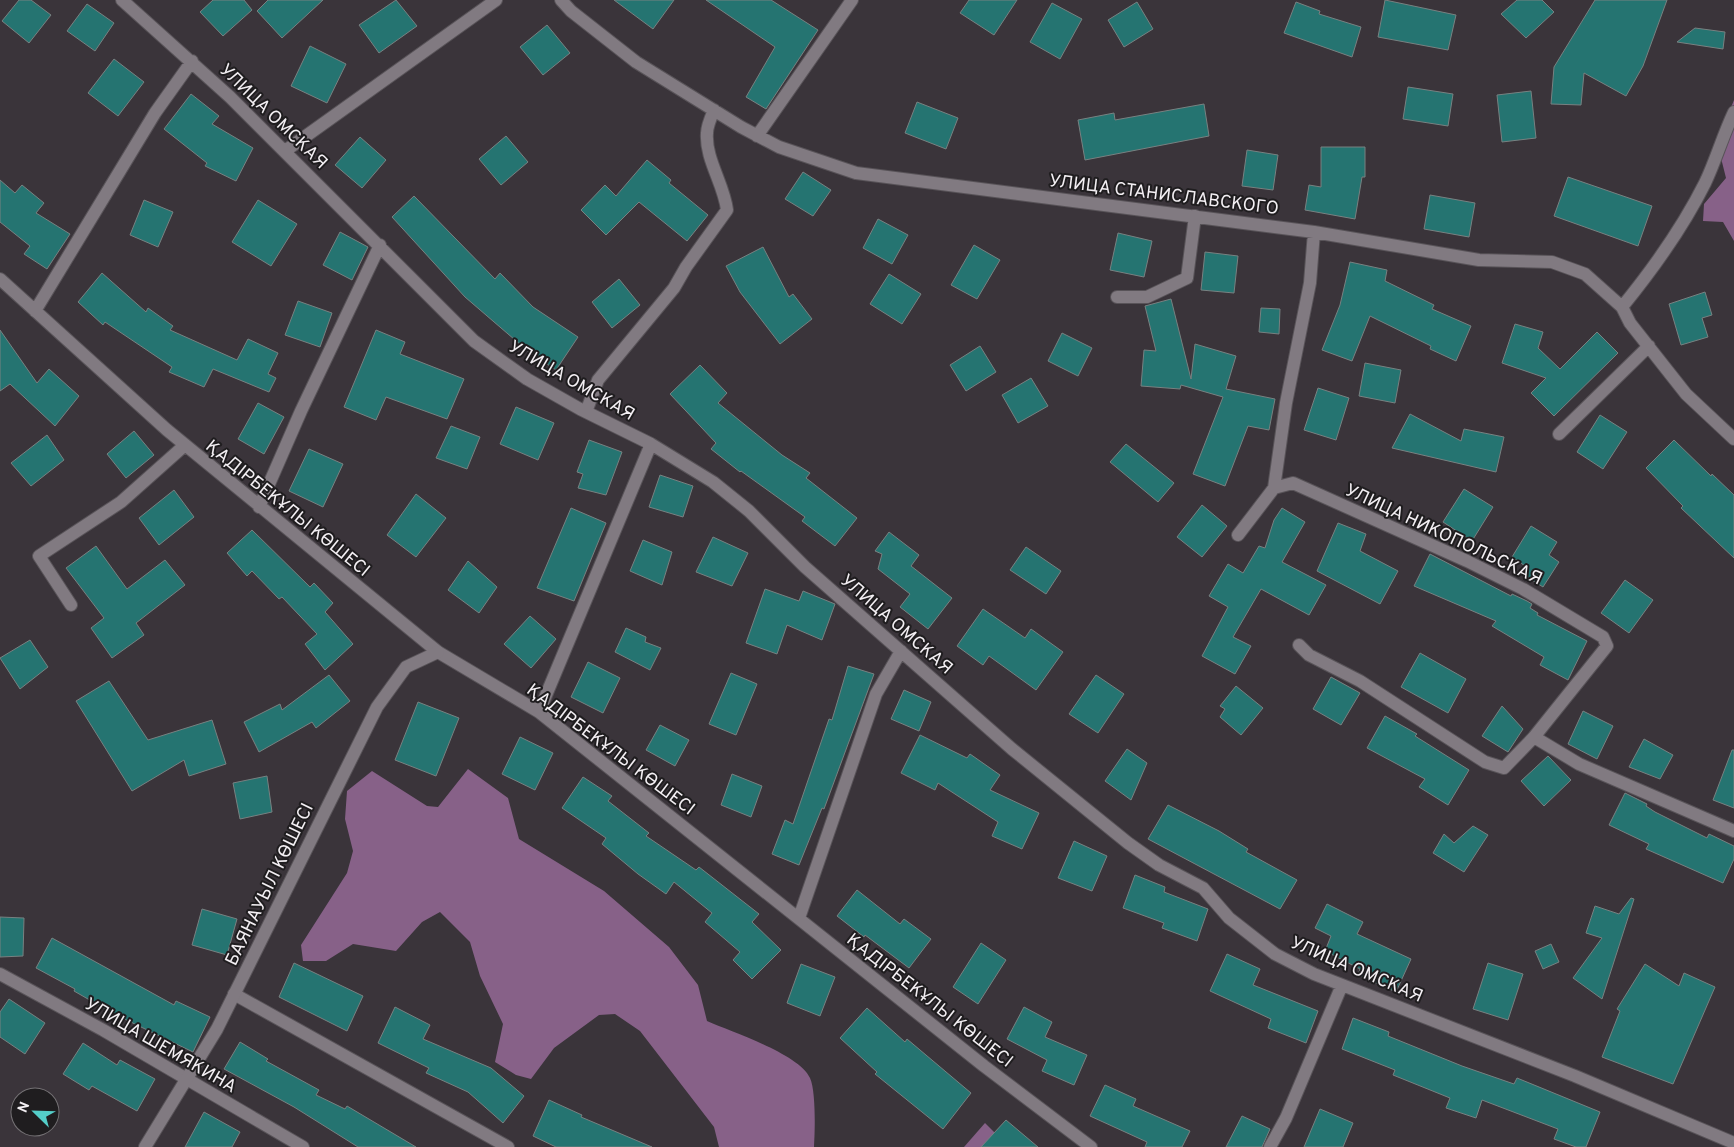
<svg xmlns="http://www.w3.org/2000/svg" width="1734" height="1147" viewBox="0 0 1734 1147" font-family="Overpass,sans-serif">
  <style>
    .forest { fill: #876188 }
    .building { fill: #257471; stroke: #788181 }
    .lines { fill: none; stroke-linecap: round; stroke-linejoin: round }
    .minor-casing { stroke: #585358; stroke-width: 14 }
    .tertiary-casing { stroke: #585358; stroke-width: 14 }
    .minor { stroke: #817a81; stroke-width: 12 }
    .tertiary { stroke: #817a81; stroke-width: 12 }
    .labels { text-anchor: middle; stroke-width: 4; stroke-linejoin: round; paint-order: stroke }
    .street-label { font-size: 18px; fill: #f3eff3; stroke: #1f1d1f }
  </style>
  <rect width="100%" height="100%" fill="#3a343a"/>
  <path class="forest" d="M1734 100V241L1723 222 1703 221 1704 204 1726 178 1717 142Z
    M468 769 508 798 519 839 604 891 669 947 698 985 707 1021C732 1032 799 1054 810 1078 816 1091 815 1131 814 1147H719L714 1127 640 1031 615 1014 599 1015 554 1048 531 1079 516 1075 495 1062 503 1024 480 976 470 942 440 912 422 922 396 951 353 944 326 961H303L301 945 347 873 353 851 345 819 347 791 372 771 427 806 438 807Z
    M985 1123 1009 1147H964Z"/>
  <path class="building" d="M19 0H31L51 15 29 43 2 21Z
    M213 0H244L252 10 223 36 200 12Z
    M268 0H323L282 38 257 11Z
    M396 0 417 26 379 53 359 25Z
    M614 0H674L653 29Z
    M706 0H771L818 30 766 109 746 97 775 47Z
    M969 0H1017L994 35 960 13Z
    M1385 0 1456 15 1448 50 1378 37Z
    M1517 0H1542L1554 12 1526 38 1501 14Z
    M1595 0H1667L1643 66 1626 96 1584 73 1581 105 1551 104 1554 67Z
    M1137 2 1153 29 1124 47 1108 20Z
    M1296 2 1320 11 1319 14 1361 27 1352 57 1284 33Z
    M1052 3 1082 19 1060 59 1030 42Z
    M87 4 114 23 95 51 67 31Z
    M547 25 570 53 543 75 520 47Z
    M1695 28 1725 32 1723 49 1677 42Z
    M310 46 346 64 327 103 291 86Z
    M114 59 144 82 118 116 88 93Z
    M1408 87 1453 94 1448 126 1403 119Z
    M1531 91 1536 138 1502 142 1497 95Z
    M191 94 219 116 212 124 253 148 236 181 205 166 207 163 164 129Z
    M917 102 958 118 946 149 905 133Z
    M1204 104 1209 136 1085 160 1078 120 1114 113 1115 120Z
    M506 136 528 162 501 185 479 159Z
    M360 137 386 160 362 188 335 165Z
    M1321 147H1365V177H1362L1355 219 1305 210 1309 185 1321 187Z
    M1247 150 1278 155 1273 190 1242 186Z
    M647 160 671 180 669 183 708 215 687 241 639 202 606 235 581 210 605 185 616 196Z
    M803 172 831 190 813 216 785 199Z
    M1568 177 1652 206 1638 246 1554 216Z
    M0 180 15 193 22 185 44 203 36 213 70 234 47 269 24 254 30 246 0 222Z
    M1430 195 1475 203 1469 237 1424 229Z
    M414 196 495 279 500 273 533 307 578 337 556 370 529 352 465 297 392 217Z
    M144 200 173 212 158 247 130 235Z
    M258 200 297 224 271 266 232 242Z
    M878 219 908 235 892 264 863 248Z
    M340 232 368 247 352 280 323 265Z
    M1118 233 1152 241 1144 277 1110 270Z
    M974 245 1000 260 977 299 951 285Z
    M763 247 789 297 793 294 812 319 780 344 740 292 726 266Z
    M1205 252 1238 256 1234 293 1201 290Z
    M1350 262 1387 270 1385 281 1434 305 1432 309 1471 326 1456 361 1430 349 1431 346 1370 316 1352 361 1322 350 1340 305Z
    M102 273 146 312 148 308 173 326 170 330 237 360 248 339 278 353 268 374 276 378 269 392 213 369 204 387 169 372 172 367 105 322 103 325 78 302Z
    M889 274 921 294 902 324 870 304Z
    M619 279 640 305 612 328 592 302Z
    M1705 292 1712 315 1702 318 1708 337 1681 345 1669 304Z
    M1171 299 1191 379 1195 344 1236 356 1226 389 1275 399 1269 430 1248 426 1225 486 1193 474 1223 397 1181 385 1180 389 1141 386 1144 350 1156 351 1145 306Z
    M298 301 332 313 320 347 285 335Z
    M1261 308 1280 309 1279 334 1259 332Z
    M1515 324 1543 332 1538 348 1560 369 1597 332 1618 353 1554 416 1531 393 1546 378 1502 363Z
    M0 330 37 383 49 369 79 396 55 426 10 384 0 391Z
    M376 330 405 342 400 354 464 379 447 419 386 397 376 420 344 407Z
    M1062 333 1092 348 1078 376 1048 361Z
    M980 346 996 372 966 391 950 365Z
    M1365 363 1401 370 1395 403 1359 396Z
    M700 365 727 393 718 403 782 455 810 473 806 478 857 518 835 546 802 521 805 517 741 471 740 472 711 449 716 443 670 394Z
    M1031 378 1048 406 1018 423 1002 395Z
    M1318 388 1349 398 1336 440 1304 430Z
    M258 403 284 417 264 454 238 439Z
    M516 407 554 423 538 460 500 444Z
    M1410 414 1461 441 1464 429 1504 437 1496 472 1392 448Z
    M1600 415 1627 432 1603 469 1577 452Z
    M451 426 480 437 467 469 436 458Z
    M134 431 154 455 126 478 107 454Z
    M47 435 64 460 31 486 11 463Z
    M589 440 622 452 606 495 578 488 583 474 577 472Z
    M1674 440 1711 476 1712 474 1734 495V558L1681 508 1683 506 1646 468Z
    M1126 444 1174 483 1158 502 1110 462Z
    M309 449 343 464 323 507 289 491Z
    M660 475 693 486 683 517 649 507Z
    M1464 489 1493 507 1472 541 1443 522Z
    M174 490 194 517 159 545 139 518Z
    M416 494 446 518 416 557 387 535Z
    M1202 505 1227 526 1202 557 1177 537Z
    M571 508 606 523 574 601 537 588Z
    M1282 508 1305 522 1282 562 1326 585 1309 615 1261 589 1233 637 1251 646 1235 674 1202 656 1228 607 1209 596 1228 564 1243 573 1259 546 1265 548 1274 520Z
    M1338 523 1366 534 1360 551 1398 571 1380 604 1317 571Z
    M1531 526 1557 542 1549 555 1559 562 1543 587 1524 575 1528 568 1512 557Z
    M252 530 310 587 314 583 333 603 325 612 353 644 325 670 305 644 317 634 282 597 279 599 252 571 247 576 227 553Z
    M889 532 919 555 911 566 952 598 928 629 900 607 910 594 878 569 882 554 875 551Z
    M713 537 748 553 732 586 696 572Z
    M643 540 672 552 662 585 630 571Z
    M96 546 127 589 165 560 185 585 136 623 144 635 112 658 91 628 104 618 66 568Z
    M1026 547 1061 571 1046 594 1010 570Z
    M1430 554 1511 596 1512 594 1527 601 1532 604 1530 608 1538 613 1537 615 1587 641 1568 680 1540 665 1544 657 1492 626 1496 621 1414 586Z
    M468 561 497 587 479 613 448 590Z
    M1625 580 1653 600 1629 633 1601 613Z
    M765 589 799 601 803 591 835 604 822 640 787 625 777 654 746 643Z
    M983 609 1025 638 1031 629 1063 652 1036 690 989 656 983 665 957 646Z
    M530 616 556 639 531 668 504 644Z
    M626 628 646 637 645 642 661 648 650 670 615 652Z
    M30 640 48 667 20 689 0 658Z
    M1420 653 1466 679 1448 713 1401 687Z
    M588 662 620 678 603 713 571 697Z
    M848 666 874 674 824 809 822 808 799 865 772 854 785 820 793 824 829 719 832 720Z
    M731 673 757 684 736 735 709 724Z
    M329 675 350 701 316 728 312 722 259 752 244 722 280 704 282 710Z
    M1096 675 1124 694 1098 733 1069 714Z
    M1331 677 1360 693 1341 725 1313 709Z
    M109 681 148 740 212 720 226 764 189 776 184 760 132 791 76 701Z
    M1236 686 1263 708 1241 735 1220 717 1225 709 1220 706Z
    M904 690 931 702 919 731 891 719Z
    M418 702 459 718 436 776 395 760Z
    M1502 706 1523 729 1508 752 1482 736Z
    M1583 711 1613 726 1597 759 1568 744Z
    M1385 716 1417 734 1415 736 1469 770 1448 805 1419 787 1425 779 1367 748Z
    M660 725 689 740 675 766 646 750Z
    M920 735 967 758 970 754 1000 775 990 790 1039 813 1022 849 992 836 998 822 938 783 935 790 901 773Z
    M520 737 553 753 535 790 502 774Z
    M1644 739 1673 755 1660 779 1629 767Z
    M1127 749 1147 763 1131 800 1105 781Z
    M1732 750H1734V808L1713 800Z
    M1548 756 1571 780 1544 806 1521 781Z
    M732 774 762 786 751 817 721 805Z
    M267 776 272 812 240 819 233 783Z
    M583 777 612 796 608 801 649 833 646 836 696 870 699 867 759 914 752 922 781 950 752 979 733 960 740 952 705 922 712 913 674 882 666 894 638 874 602 844 606 838 562 808Z
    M1625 793 1647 804 1646 806 1655 812 1707 838 1709 834 1734 846V859L1723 883 1646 849 1649 844 1609 825Z
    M1168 805 1219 831 1248 849 1246 852 1297 880 1280 909 1148 839Z
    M1473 826 1488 835 1464 872 1433 853 1444 834 1454 843Z
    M1074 841 1107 856 1092 891 1058 878Z
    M1135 875 1165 887 1164 892 1208 909 1197 941 1162 928 1164 923 1123 908Z
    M857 890 900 924 904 919 931 939 909 968 865 935 864 937 837 916Z
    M1631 898 1634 899 1602 999 1573 978 1602 938 1586 933 1595 906 1619 914Z
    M1327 904 1363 922 1357 934 1411 959 1396 992 1358 975 1360 969 1325 951 1331 936 1315 928Z
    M202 909 237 919 227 955 192 945Z
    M0 917 24 918 23 956 0 957Z
    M52 938 174 1005 176 1001 210 1017 193 1052 114 1014 74 991 75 989 36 968Z
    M981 943 1006 960 978 1004 953 987Z
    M1551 944 1559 962 1543 969 1535 951Z
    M1227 954 1260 969 1253 985 1318 1011 1306 1043 1268 1028 1271 1019 1210 991Z
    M294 963 363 996 347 1031 279 997Z
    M1488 963 1523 974 1508 1020 1473 1009Z
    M801 964 835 977 820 1016 787 1003Z
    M1645 964 1679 986 1684 973 1715 987 1673 1084 1602 1057 1620 1011 1617 1009Z
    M9 999 45 1023 25 1054 0 1037V1012Z
    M395 1007 430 1025 423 1039 491 1068 524 1096 503 1123 468 1092 426 1073 429 1068 378 1043Z
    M1024 1007 1052 1022 1045 1037 1087 1055 1074 1085 1042 1071 1047 1060 1007 1039Z
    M867 1008 905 1042 907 1039 971 1093 943 1129 875 1074 877 1072 840 1038Z
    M1353 1018 1389 1032 1388 1036 1462 1066 1514 1084 1517 1078 1600 1112 1586 1147H1576L1554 1139 1558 1129 1482 1100 1476 1118 1446 1108 1450 1098 1393 1075 1395 1070 1342 1049Z
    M240 1042 268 1059 266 1061 319 1090 316 1095 345 1109 347 1106 416 1147H358L294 1107 224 1069Z
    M83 1043 117 1065 120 1060 155 1079 137 1111 92 1086 89 1090 63 1074Z
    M1105 1085 1136 1099 1133 1106 1190 1131 1182 1147H1145L1147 1142 1090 1116Z
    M549 1100 582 1115 581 1117 652 1147H556L533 1136Z
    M1320 1109 1353 1123 1343 1147H1304Z
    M204 1112 240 1132 232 1147H185Z
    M1242 1116 1270 1129 1262 1147H1226Z
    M1006 1120 1038 1147H981Z"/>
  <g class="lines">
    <defs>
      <path id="minor" d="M122 0 230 97 474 341 527 379 580 409 651 444 713 482 749 511 805 567 1012 749 1128 843 1159 865 1203 888 1229 918 1275 954 1314 974 1575 1076 1734 1143
        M561 0 571 11 636 62 741 127 779 147 856 173 1314 232 1479 260 1552 262 1585 274 1622 307 1630 323 1686 394 1734 439
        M757 136 852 0
        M285 151 496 0
        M0 279 167 430 438 652 539 712 984 1066 1091 1147
        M1117 297H1147L1187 278 1195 216
        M1622 307C1653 269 1683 227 1705 183 1716 160 1723 135 1734 112
        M35 311 155 113 192 61
        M586 412 598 380 674 288 686 267 727 210C724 184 705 159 707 133 707 126 711 117 714 110
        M1559 434 1649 346
        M1274 488 1286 403 1310 283 1314 232
        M259 507 301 411 380 245
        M1238 535 1274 488 1293 483 1467 561 1523 589 1603 637 1607 646 1534 737 1504 768 1485 762 1360 681 1309 655 1299 645
        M71 605 39 556 121 502 185 445
        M539 712 651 444
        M1534 737 1579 764 1734 831
        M799 918 876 694 901 651
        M0 974 103 1030 303 1147
        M234 994 508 1147
        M1270 1147 1286 1118 1342 985"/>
      <path id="tertiary" d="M145 1147 217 1029 377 707 406 667 438 652"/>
    </defs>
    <use href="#minor" class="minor-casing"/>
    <use href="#tertiary" class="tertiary-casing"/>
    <use href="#minor" class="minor"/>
    <use href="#tertiary" class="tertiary"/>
  </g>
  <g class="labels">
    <g class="street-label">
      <text transform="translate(274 116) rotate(44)" y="6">УЛИЦА ОМСКАЯ</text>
      <text transform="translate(1164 194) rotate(7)" y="6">УЛИЦА СТАНИСЛАВСКОГО</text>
      <text transform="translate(572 380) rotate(30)" y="6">УЛИЦА ОМСКАЯ</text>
      <text transform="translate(288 508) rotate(39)" y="6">ҚАДІРБЕКҰЛЫ КӨШЕСІ</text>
      <text transform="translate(1444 534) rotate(25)" y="6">УЛИЦА НИКОПОЛЬСКАЯ</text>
      <text transform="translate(897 624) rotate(41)" y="6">УЛИЦА ОМСКАЯ</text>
      <text transform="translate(611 749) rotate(37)" y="6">ҚАДІРБЕКҰЛЫ КӨШЕСІ</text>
      <text transform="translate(269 884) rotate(-64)" y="6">БАЯНАУЫЛ КӨШЕСІ</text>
      <text transform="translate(1357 969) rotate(23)" y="6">УЛИЦА ОМСКАЯ</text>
      <text transform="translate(930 1000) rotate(38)" y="6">ҚАДІРБЕКҰЛЫ КӨШЕСІ</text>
      <text transform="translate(161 1045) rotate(30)" y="6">УЛИЦА ШЕМЯКИНА</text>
    </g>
  </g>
  <g transform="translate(35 1112) rotate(293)"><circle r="24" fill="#1f1d1f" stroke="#747174"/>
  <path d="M0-4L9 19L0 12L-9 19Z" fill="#54cdc8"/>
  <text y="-8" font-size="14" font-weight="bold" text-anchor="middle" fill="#f3eff3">N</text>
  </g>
</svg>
